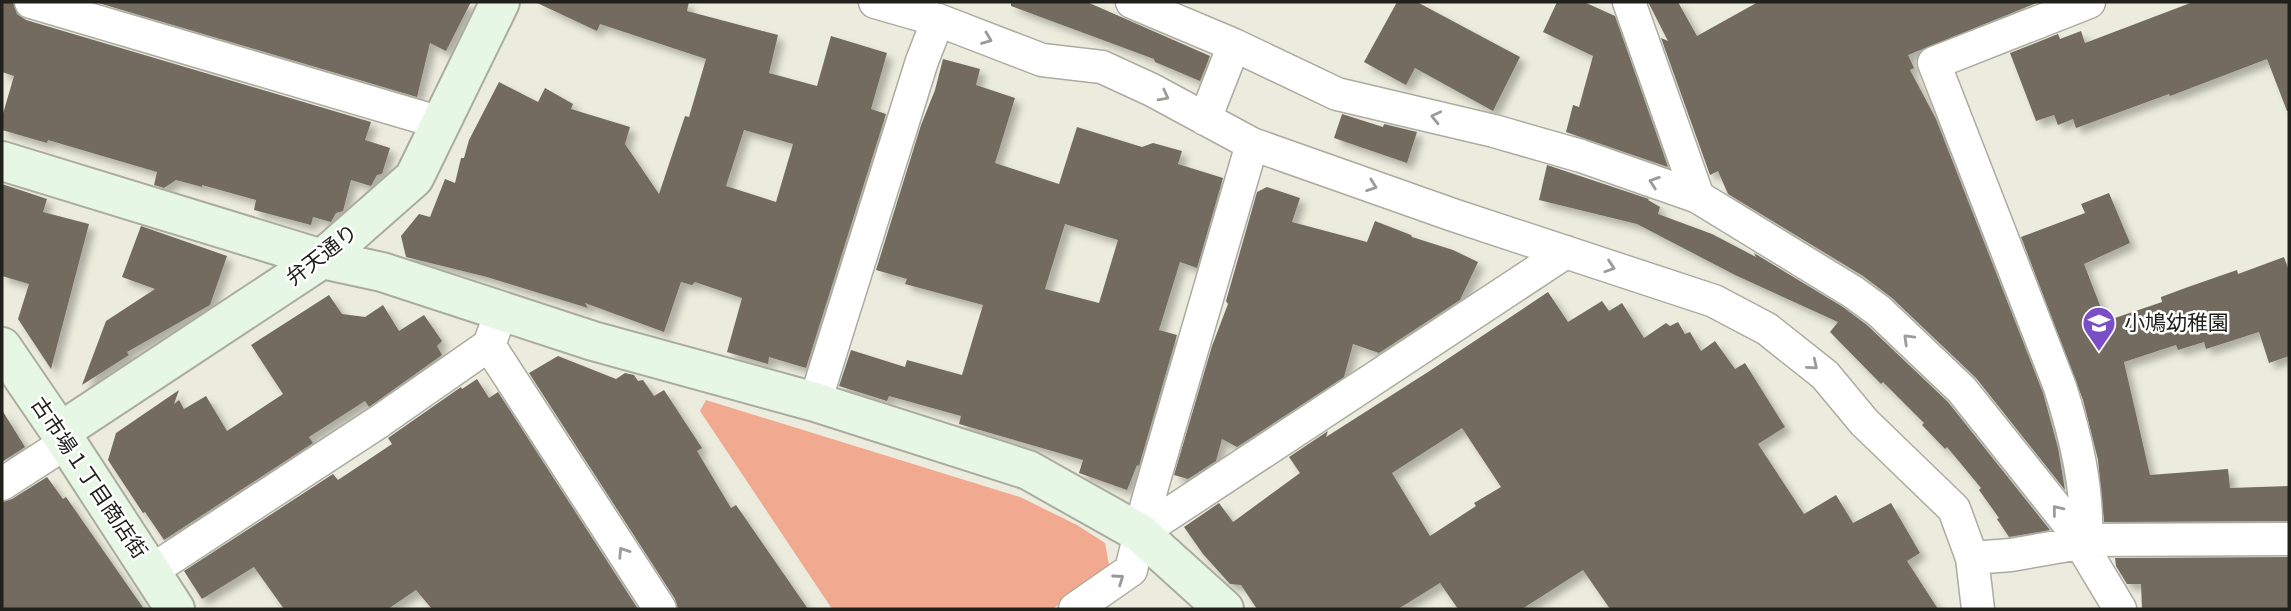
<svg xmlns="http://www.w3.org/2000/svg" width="2291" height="611" viewBox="0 0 2291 611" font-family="Figtree,'Noto Sans JP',sans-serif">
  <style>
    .green { fill: #f1a990 }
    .building { fill: #736b61; fill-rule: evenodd; filter: url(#shadow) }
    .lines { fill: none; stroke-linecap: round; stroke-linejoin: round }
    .street-casing { stroke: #abac9f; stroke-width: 35 }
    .secondary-casing { stroke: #abac9f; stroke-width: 42 }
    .street { stroke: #fff; stroke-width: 32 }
    .secondary { stroke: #e6f7e6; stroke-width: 38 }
    .oneway { stroke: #9b9b99 }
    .labels { text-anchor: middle; stroke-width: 5; stroke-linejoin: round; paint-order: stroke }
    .street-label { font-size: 21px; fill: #21211c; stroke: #fff }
    .poi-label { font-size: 21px; fill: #21211c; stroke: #fff; text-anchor: start }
  </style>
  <defs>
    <filter id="shadow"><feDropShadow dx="6" dy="6" stdDeviation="3.5" flood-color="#0004"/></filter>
  </defs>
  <rect width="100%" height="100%" fill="#ececde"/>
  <path class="green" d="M706 400 1020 497 1077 525 1105 543 1110 570 1052 609H832L700 411Z"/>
  <path class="building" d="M2 2H13L17 14 26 20 371 122 365 140 390 148 382 174 377 175 371 186 351 180 343 211 336 213 331 222 313 217 311 225 254 210 256 200 202 185V187L176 180 164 188 154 185 157 172 48 140 47 143 2 130V117L14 76 2 72Z
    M95 2H471L446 51 430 43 417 97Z
    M535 2H689L687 11 778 35 769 73 817 86 831 36 887 53 871 109 886 114 806 368 769 357 768 364 727 352 742 298 695 282 692 285 681 282 664 332 585 303 588 308 487 277 406 257 401 236 419 214 430 217 445 179 455 183 461 158H464L469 140 499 82 538 102 545 88 573 104 571 109 630 127 625 144 659 194 685 116 689 117 706 59 600 24 597 31ZM744 130 793 144 776 202 726 186Z
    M1011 2H1087L1210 56 1200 81 1155 62 1154 59 1011 6Z
    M1397 2H1417L1520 57 1493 111 1415 68 1406 85 1364 62Z
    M1557 2H1584L1615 16 1668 167 1566 132 1573 105 1579 107 1593 56 1543 32Z
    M1648 2H1678L1697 36 1758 2H2039L1908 55 1914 68 1910 70 1936 119 2043 393 2058 448 2065 490 1976 378 1892 298 1863 276 1728 194 1718 171 1710 175 1661 38 1668 41Z
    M2193 2H2289V111H2287L2267 59 2170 96 2169 94 2076 128 2073 119 2058 125 2054 115 2036 121 2010 53 2058 34 2060 39 2081 31 2085 43Z
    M943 59 980 69 976 85 1015 98 995 163 1059 184 1077 127 1142 147 1153 143 1182 151 1178 164 1223 178 1197 268 1180 262 1159 330 1177 335 1139 466 1137 465 1127 490 1079 473 1083 460 959 424 961 416 889 396 887 401 839 386 851 350 905 367 907 360 962 375 983 305 905 284 907 279 876 270 921 125 935 90ZM1065 224 1118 240 1099 303 1045 289Z
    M1342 114 1383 127 1384 124 1417 132 1407 163 1334 138Z
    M1547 165 1649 199 1648 200 1660 207 1658 214 1712 234 1756 257 1754 253 1843 307 1867 325 1948 402 2050 530 2009 537 1997 519 1999 518 1979 490 1981 488 1947 447 1945 449 1922 425 1924 423 1883 382 1881 384 1830 332 1838 322 1735 275 1637 224 1539 200Z
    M2 184 47 199 43 212 89 224 51 369 18 319 29 284 2 276Z
    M1267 187 1300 198 1292 222 1367 242 1375 221 1411 235 1412 237 1453 250 1478 262 1460 300 1379 353 1353 344 1344 377 1237 447 1222 439 1216 461 1188 479 1174 475 1212 346 1228 304 1226 301 1257 192Z
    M2109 193 2130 243 2084 264 2106 321 2162 302 2161 297 2188 287 2237 270 2238 274 2284 257 2289 271V356L2269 363 2259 332 2206 349 2204 342 2178 350 2176 345 2124 362 2150 475 2228 469 2230 488 2289 486V521L2104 522 2098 460 2083 400 2021 237 2085 213 2081 204Z
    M141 226 227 256 210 305 127 352 129 355 82 385 106 321 155 289 122 277Z
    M1548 292 1568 322 1602 301 1609 311 1622 303 1644 338 1666 323 1670 326 1678 322 1685 334 1690 332 1701 351 1715 341 1735 369 1745 363 1785 427 1758 444 1804 514 1836 495 1853 523 1891 503 1920 553 1907 561 1938 609H1610L1583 570 1522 609H1458L1440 583 1398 609H1257L1241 585 1230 584 1203 554 1184 527 1219 503 1233 522 1300 473 1289 457 1328 431 1326 437 1428 372ZM1462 428 1501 487 1474 503 1476 506 1430 536 1392 473Z
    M329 295 342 314 365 317 383 305 399 331 424 315 442 341 437 346 442 355 369 407 365 401 309 437 313 443 164 540 145 512 143 513 108 460 116 433 179 390 174 404 179 400 184 409 206 396 227 431 283 394 251 345Z
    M558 356 616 379 625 373 634 375 638 381 643 380 654 396 664 390 702 448 697 451 731 508 736 505 808 609H678L675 599 529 373Z
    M477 379 489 398 498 392 638 609H432L416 590 388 609H284L254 567 202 599 184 571 333 474 338 480 392 444 388 438 461 387 462 389Z
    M2 410 25 447 2 462Z
    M47 477 63 499 66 497 144 609H2V502L12 499Z
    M2289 557V609H2142L2141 584H2127L2116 566 2115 558Z"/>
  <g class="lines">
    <defs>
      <path id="street" d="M31 2 441 123
        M875 2 938 20 1042 60 1102 67 1152 90 1252 144 1453 215 1714 301 1767 329 1825 375 1864 422 1954 509 1972 558 1978 609
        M1132 2 1234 45 1337 94 1494 131 1581 156 1698 197 1853 292 1879 311 1962 390 2069 524 2120 609
        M1629 2 1698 197
        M1205 119 1234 45
        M489 345 660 609
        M815 402 922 61 938 20
        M2 484 67 442
        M1140 533 1566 252
        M2086 540C2088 488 2076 437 2060 387L1934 63 2089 2
        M1972 558 2011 555 2080 543 2086 540 2289 539
        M151 571 380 421 489 345 502 310
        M1075 609 1131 570 1147 504 1252 144"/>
      <path id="secondary" d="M2 161 322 259 382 272 593 341 815 402 1028 470 1140 533 1224 609
        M2 347 60 432 175 609
        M60 432 322 259 414 178 500 2"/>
    </defs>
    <use href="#street" class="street-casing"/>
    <use href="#secondary" class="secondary-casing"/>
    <use href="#street" class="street"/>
    <use href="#secondary" class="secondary"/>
  </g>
  <defs><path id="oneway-chevron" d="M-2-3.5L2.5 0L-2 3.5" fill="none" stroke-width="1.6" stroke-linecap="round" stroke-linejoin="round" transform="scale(1.75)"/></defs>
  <g class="oneway">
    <use href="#oneway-chevron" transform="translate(987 39) rotate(21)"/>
    <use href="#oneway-chevron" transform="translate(1164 96) rotate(28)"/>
    <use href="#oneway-chevron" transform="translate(1436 117) rotate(-167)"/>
    <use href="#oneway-chevron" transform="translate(1654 182) rotate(-161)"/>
    <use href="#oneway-chevron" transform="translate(1372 186) rotate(20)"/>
    <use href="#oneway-chevron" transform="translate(1610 267) rotate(18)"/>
    <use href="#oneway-chevron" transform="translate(1908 339) rotate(-136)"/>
    <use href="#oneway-chevron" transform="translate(1813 365) rotate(40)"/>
    <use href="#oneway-chevron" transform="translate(2057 510) rotate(-129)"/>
    <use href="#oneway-chevron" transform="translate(623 552) rotate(-123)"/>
    <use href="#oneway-chevron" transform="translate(1119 579) rotate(-35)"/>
  </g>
  <defs>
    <symbol id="school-pin" viewBox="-11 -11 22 30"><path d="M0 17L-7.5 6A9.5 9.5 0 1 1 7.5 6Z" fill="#7a4ec6" stroke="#fff"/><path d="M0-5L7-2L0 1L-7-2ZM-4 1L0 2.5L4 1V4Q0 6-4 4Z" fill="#fff"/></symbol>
  </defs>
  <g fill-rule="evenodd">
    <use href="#school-pin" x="2080" y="304" width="38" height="52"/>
  </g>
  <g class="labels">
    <g class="street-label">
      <text transform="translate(322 255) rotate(-38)" y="7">弁天通り</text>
      <text transform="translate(89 478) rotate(56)" y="7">古市場１丁目商店街</text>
    </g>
    <g class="poi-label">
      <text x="2124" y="330">小鳩幼稚園</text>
    </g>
  </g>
  <rect width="2291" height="611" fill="none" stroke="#21211c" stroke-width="7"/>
</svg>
